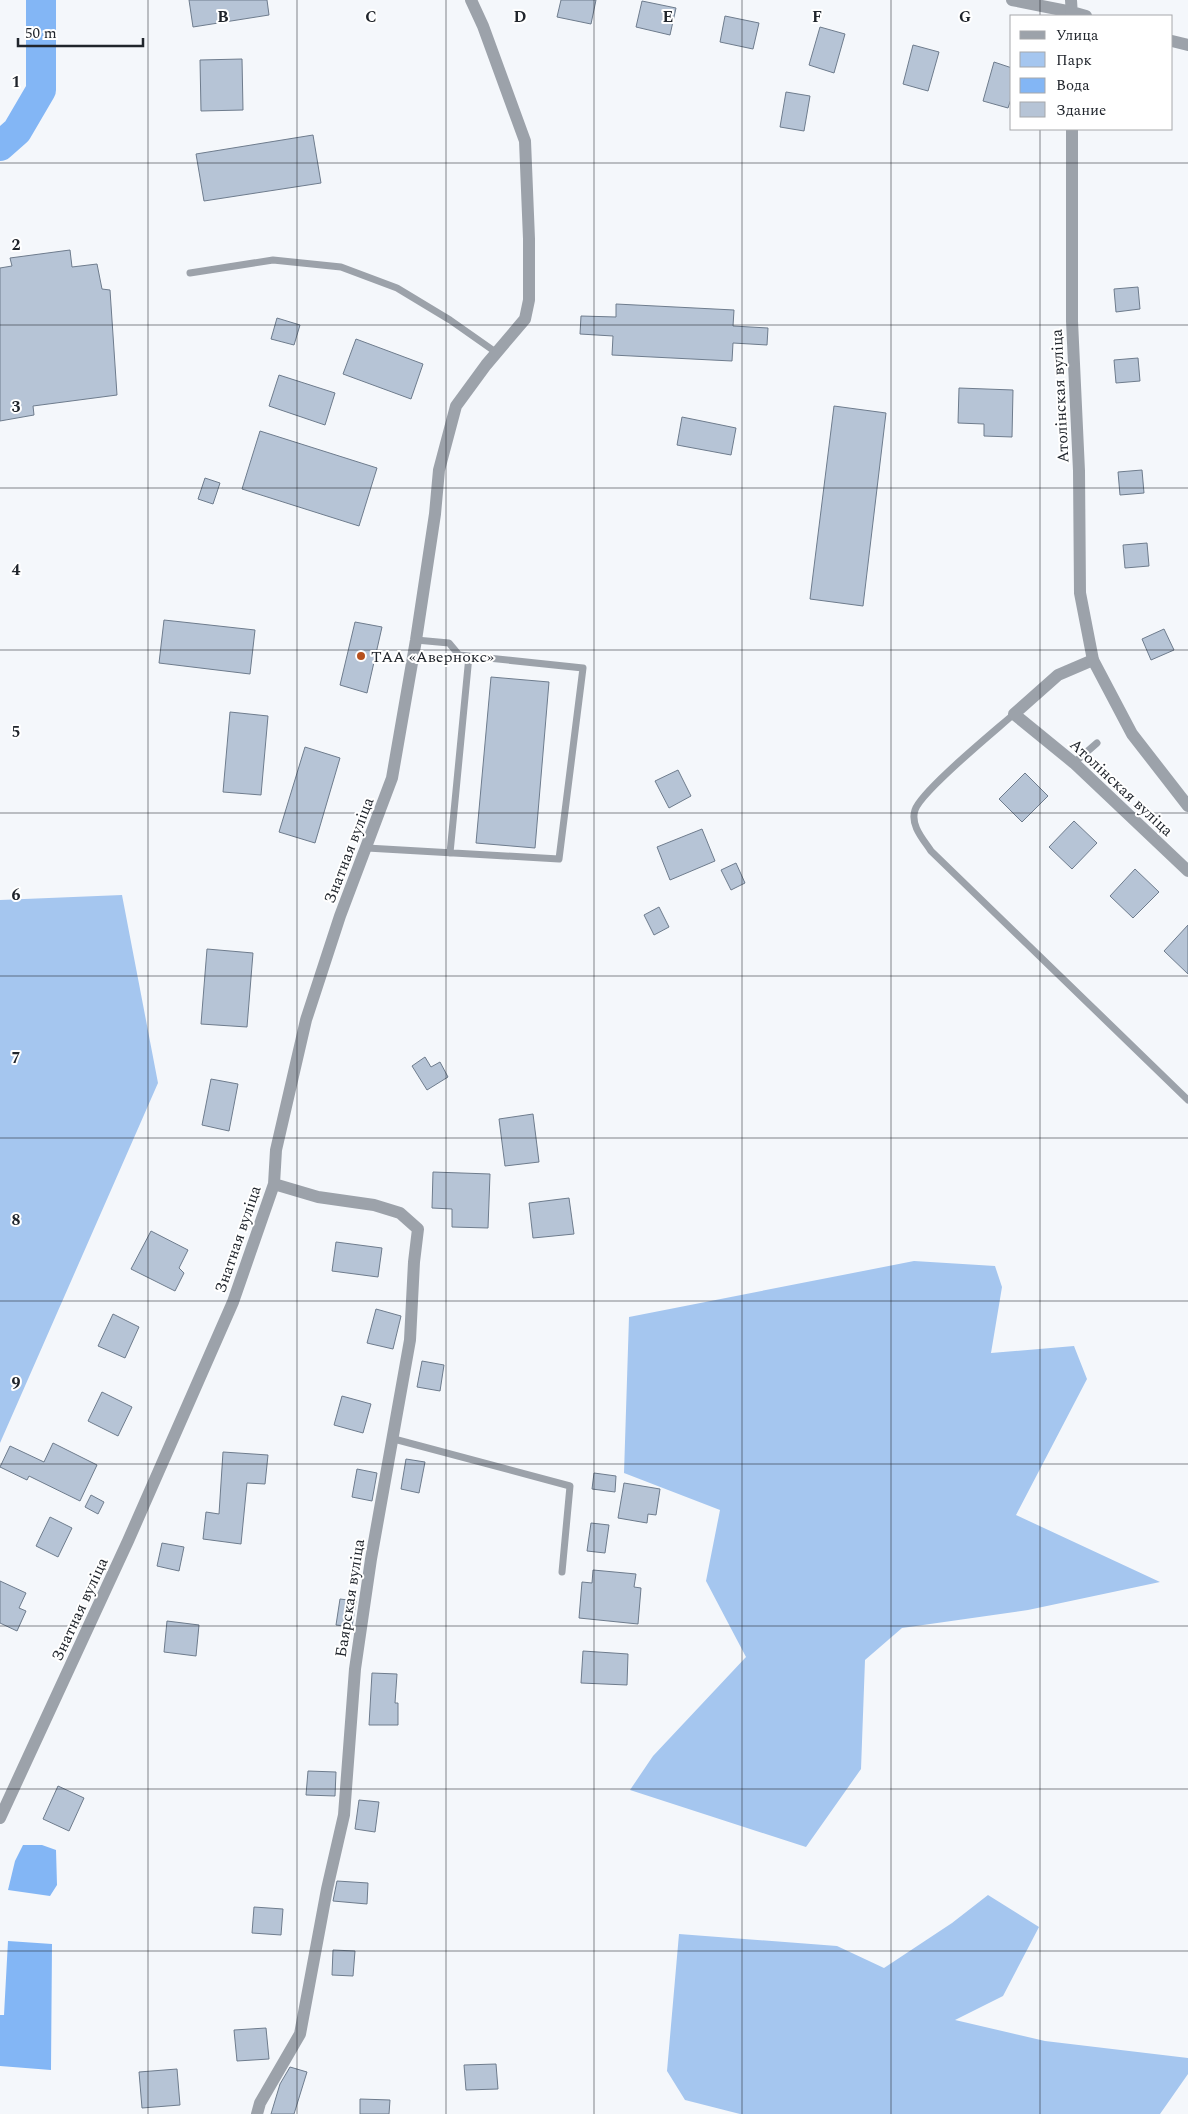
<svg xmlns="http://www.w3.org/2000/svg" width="1188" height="2114" viewBox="0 0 1188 2114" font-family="Spectral,serif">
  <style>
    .green { fill: #a5c6ef }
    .water { fill: #83b6f5 }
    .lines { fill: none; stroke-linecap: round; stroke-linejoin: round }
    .river { stroke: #83b6f5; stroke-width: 30 }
    .building { fill: #b6c4d6; stroke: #6e7c8d }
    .service { stroke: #9ca2aa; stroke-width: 7 }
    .minor { stroke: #9ca2aa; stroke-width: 12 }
    .tertiary { stroke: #9ca2aa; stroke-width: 12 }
    .grid { fill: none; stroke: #20252c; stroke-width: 1; stroke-opacity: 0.55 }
    .poi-dot { fill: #b6511e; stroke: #fff; stroke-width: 2 }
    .labels { text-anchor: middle; stroke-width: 4; stroke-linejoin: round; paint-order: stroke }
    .street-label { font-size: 16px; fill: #20252c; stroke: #fff }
    .poi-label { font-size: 16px; fill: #20252c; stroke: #fff; text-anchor: start }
    .grid-label { font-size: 16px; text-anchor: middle; font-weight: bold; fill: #20252c; stroke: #fff; stroke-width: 4; stroke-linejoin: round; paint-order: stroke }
  </style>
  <rect width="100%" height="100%" fill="#f4f7fb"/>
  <path class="green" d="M122 895 158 1083 0 1443V900Z
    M914 1261 995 1266 1002 1287 991 1353 1074 1346 1087 1379 1016 1515 1160 1582 1028 1610 902 1628 865 1660 861 1769 806 1847 630 1790 653 1756 746 1657 706 1581 720 1510 624 1473 629 1317Z
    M988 1895 1039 1927 1003 1996 955 2020 1045 2041 1188 2058V2074L1160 2114H740L685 2100 667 2071 679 1934 837 1946 884 1968 952 1923Z"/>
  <path class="water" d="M23 1845H42L56 1850 57 1885 50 1896 8 1890 15 1861Z
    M8 1941 52 1944 51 2070 0 2066V2015H4Z"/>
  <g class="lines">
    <path class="river" d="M0 146 17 131 41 90V0"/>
  </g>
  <path class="building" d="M189 0H267L269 15 193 27Z
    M561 0H596L591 24 557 17Z
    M642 1 676 8 670 35 636 27Z
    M725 16 759 23 753 49 720 42Z
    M820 27 845 34 834 73 809 65Z
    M913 45 939 52 928 91 903 84Z
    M242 59 243 110 201 111 200 60Z
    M994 62 1012 68V96L1008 108 983 101Z
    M786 92 810 96 804 131 780 127Z
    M313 135 321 183 204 201 196 154Z
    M70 250 72 267 97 264 102 289 110 290 117 395 33 406 34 415 0 421V268L12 266 10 258Z
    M1138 287 1140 309 1116 312 1114 289Z
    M616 304 734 310 733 326 768 328 767 345 733 343 732 361 612 355 613 336 580 334 581 316 616 317Z
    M277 318 300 325 294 345 271 339Z
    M356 339 423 364 411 399 343 374Z
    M1138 358 1140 381 1116 383 1114 360Z
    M279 375 335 393 325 425 269 406Z
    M959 388 1013 390 1012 437 984 436V424L958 423Z
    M834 406 886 413 863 606 810 599Z
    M682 417 736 428 731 455 677 445Z
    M260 431 377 468 359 526 242 489Z
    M1142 470 1144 493 1120 495 1118 472Z
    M205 478 220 483 213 504 198 499Z
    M1147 543 1149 566 1125 568 1123 545Z
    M164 620 255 630 250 674 159 663Z
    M355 622 382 627 367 693 340 685Z
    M1164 629 1174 650 1151 660 1142 639Z
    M491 677 549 682 535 848 476 843Z
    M230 712 268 716 261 795 223 792Z
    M305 747 340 758 315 843 279 832Z
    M678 770 691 796 669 808 655 781Z
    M1025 773 1048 796 1022 822 999 799Z
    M1074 821 1097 843 1072 869 1049 847Z
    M702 829 715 861 670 880 657 847Z
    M736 863 745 883 731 890 721 870Z
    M1135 869 1159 892 1133 918 1110 896Z
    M659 907 669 927 654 935 644 915Z
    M1188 925V974L1164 951Z
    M207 949 253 953 247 1027 201 1024Z
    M425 1057 431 1067 440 1062 448 1077 427 1090 412 1066Z
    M211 1079 238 1084 229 1131 202 1125Z
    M533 1114 539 1162 505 1166 499 1119Z
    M433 1172 490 1174 488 1228 452 1227V1209L432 1208Z
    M569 1198 574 1234 533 1238 529 1203Z
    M151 1231 188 1250 179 1268 184 1273 175 1291 131 1269Z
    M336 1242 382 1248 378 1277 332 1271Z
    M376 1309 401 1316 393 1349 367 1343Z
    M113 1314 139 1327 125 1358 98 1346Z
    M422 1361 444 1365 440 1391 417 1387Z
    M102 1392 132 1407 118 1436 88 1421Z
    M342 1396 371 1404 363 1433 334 1425Z
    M53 1443 97 1465 80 1501 29 1476 27 1480 0 1467 10 1446 44 1462Z
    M223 1452 268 1455 265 1484 247 1483 241 1544 203 1539 206 1512 219 1514Z
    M406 1459 425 1462 419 1493 401 1489Z
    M357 1469 377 1473 372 1501 352 1497Z
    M594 1473 616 1476 615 1492 592 1489Z
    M624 1483 660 1489 656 1515 648 1514 647 1523 618 1518Z
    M91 1495 104 1502 98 1514 85 1507Z
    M50 1517 72 1528 58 1557 36 1546Z
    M591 1523 609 1525 605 1553 587 1551Z
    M162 1543 184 1547 179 1571 157 1566Z
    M593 1570 636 1574 634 1587 641 1588 638 1624 579 1618 582 1582 592 1583Z
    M0 1581 26 1593 19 1608 26 1611 17 1631 0 1623Z
    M340 1599 356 1601 352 1627 336 1625Z
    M167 1621 199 1625 196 1656 164 1652Z
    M583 1651 628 1654 627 1685 581 1683Z
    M372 1673 397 1674 395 1703H398V1725H369Z
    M308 1771 336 1772 335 1796 306 1795Z
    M58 1786 84 1798 69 1831 43 1819Z
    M359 1800 379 1802 375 1832 355 1829Z
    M337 1881 368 1883 367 1904 333 1901Z
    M254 1907 283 1909 281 1935 252 1933Z
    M333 1950 355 1951 353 1976 332 1975Z
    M266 2028 269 2059 237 2061 234 2030Z
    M496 2064 498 2089 466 2090 464 2065Z
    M290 2067 307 2072 294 2114H271L280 2084Z
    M177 2069 180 2105 142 2108 139 2072Z
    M360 2099 390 2100 389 2114H360Z"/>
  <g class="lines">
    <path class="service" d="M190 273 273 260 341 267 397 288 450 320 497 353
      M1014 714C996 730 921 791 915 810 910 825 923 839 931 851L1188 1100
      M1074 763 1097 743
      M367 848 559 859 583 668 459 655 449 643 416 640
      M450 853 469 656
      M394 1439 570 1486 562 1572"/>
    <path class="minor" d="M1012 0 1072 12
      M1093 660 1058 675 1014 714 1074 763 1188 871
      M0 1818 128 1541 233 1302 274 1184 276 1150 306 1020 340 916 392 778 416 640 435 514 439 470 456 406 486 365 525 319 529 300V239L525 141 483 26 471 0
      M257 2114 260 2103 300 2034 327 1889 344 1815 355 1669 371 1559 410 1340 414 1262 418 1229 400 1213 374 1205 318 1197 274 1184"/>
    <path class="tertiary" d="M1071 0 1072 16
      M1072 12 1086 16
      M1172 41 1188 45
      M1072 129V321L1079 471 1080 593 1093 660 1132 734 1188 806"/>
  </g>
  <path class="grid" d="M148 0V2114M297 0V2114M446 0V2114M594 0V2114M742 0V2114M891 0V2114M1040 0V16M1040 129V2114M0 163H1188M0 325H1188M0 488H1188M0 650H1188M0 813H1188M0 976H1188M0 1138H1188M0 1301H1188M0 1464H1188M0 1626H1188M0 1789H1188M0 1951H1188"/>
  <circle class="poi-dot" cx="361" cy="656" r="5"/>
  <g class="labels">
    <g class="street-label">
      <text transform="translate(1059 396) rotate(-93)" y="6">Атолінская вуліца</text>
      <text transform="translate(1122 787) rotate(43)" y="6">Атолінская вуліца</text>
      <text transform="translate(348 850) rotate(-69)" y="6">Знатная вуліца</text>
      <text transform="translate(237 1239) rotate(-71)" y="6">Знатная вуліца</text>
      <text transform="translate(349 1598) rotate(-81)" y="6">Баярская вуліца</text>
      <text transform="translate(79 1609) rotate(-65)" y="6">Знатная вуліца</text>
    </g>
    <g class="poi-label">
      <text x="371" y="662">ТАА «Авернокс»</text>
    </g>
  </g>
  <g class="grid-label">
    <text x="223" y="22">B</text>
    <text x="371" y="22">C</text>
    <text x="520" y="22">D</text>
    <text x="668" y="22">E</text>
    <text x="817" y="22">F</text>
    <text x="965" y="22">G</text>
    <text x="16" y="87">1</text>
    <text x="16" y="250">2</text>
    <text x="16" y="412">3</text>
    <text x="16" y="575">4</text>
    <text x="16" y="737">5</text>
    <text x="16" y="900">6</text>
    <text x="16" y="1063">7</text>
    <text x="16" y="1225">8</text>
    <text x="16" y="1388">9</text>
  </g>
  <rect x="1010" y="15" width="162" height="115" fill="#ffffff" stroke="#a6a8ab"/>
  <rect x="1020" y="31" width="25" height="8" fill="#9ca2aa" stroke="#a6a8ab"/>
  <text x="1056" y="40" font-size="15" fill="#20252c">Улица</text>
  <rect x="1020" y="52" width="25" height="15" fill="#a5c6ef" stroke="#a6a8ab"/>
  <text x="1056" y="65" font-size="15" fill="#20252c">Парк</text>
  <rect x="1020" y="78" width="25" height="15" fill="#83b6f5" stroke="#a6a8ab"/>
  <text x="1056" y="90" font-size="15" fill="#20252c">Вода</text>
  <rect x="1020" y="102" width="25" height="15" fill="#b6c4d6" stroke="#a6a8ab"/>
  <text x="1056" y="115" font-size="15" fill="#20252c">Здание</text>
  <path d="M18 38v8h125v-8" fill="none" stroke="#20252c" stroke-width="2.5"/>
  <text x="25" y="38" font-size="15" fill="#20252c" stroke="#ffffff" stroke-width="4" paint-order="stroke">50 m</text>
</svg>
